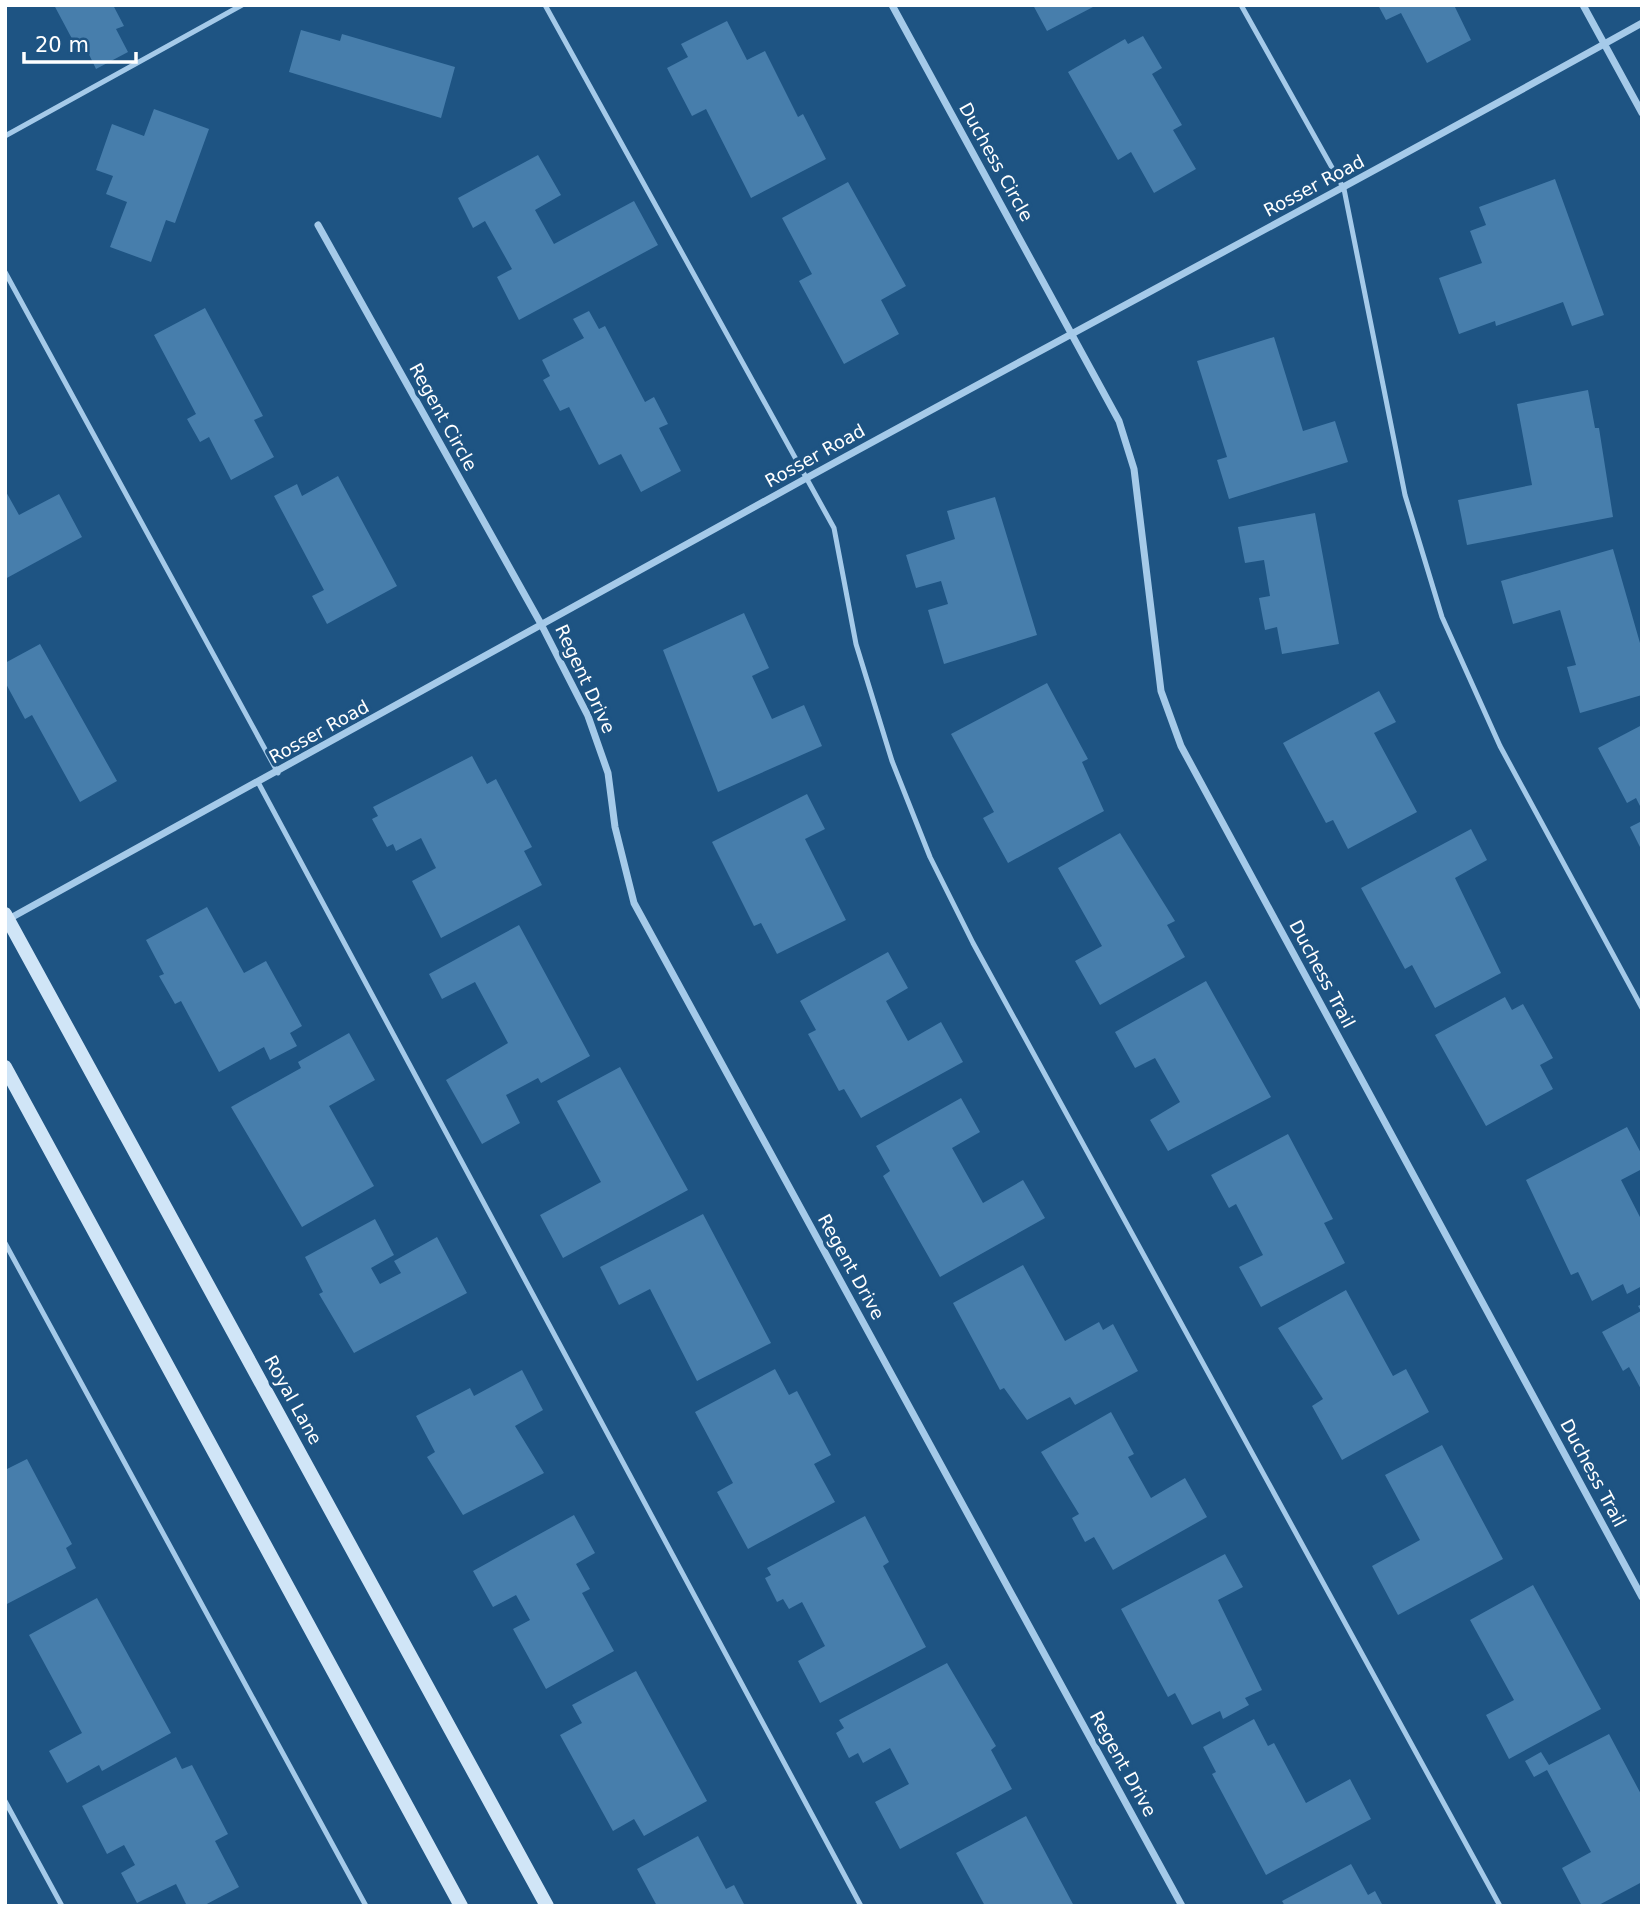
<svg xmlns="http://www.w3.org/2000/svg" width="1647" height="1911" viewBox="0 0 1647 1911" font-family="'DejaVu Sans',sans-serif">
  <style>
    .building { fill: #477eac }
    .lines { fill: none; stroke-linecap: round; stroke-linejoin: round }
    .service { stroke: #a5cae9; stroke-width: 5 }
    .minor { stroke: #a5cae9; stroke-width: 7 }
    .secondary { stroke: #d0e5f7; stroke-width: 14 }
    .labels { text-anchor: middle; stroke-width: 7; stroke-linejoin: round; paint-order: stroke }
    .street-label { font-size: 18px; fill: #fff; stroke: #1e5483 }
  </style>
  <rect width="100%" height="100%" fill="#1e5483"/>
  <path class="building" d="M54 5H113L124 26 116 29 128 52 96 69 85 46 78 50Z
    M1033 5H1092L1093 7 1047 31Z
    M1378 5H1454L1471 40 1427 63 1401 13 1386 20Z
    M727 21 747 60 765 51 798 117 803 114 826 159 751 198 706 109 692 116 667 68 688 57 681 44Z
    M301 30 340 41 342 34 455 67 441 118 289 72Z
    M1143 36 1162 68 1152 74 1182 125 1173 130 1196 169 1154 193 1131 152 1118 160 1068 72 1125 39 1128 44Z
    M154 109 209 129 175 223 166 220 151 262 110 247 127 202 106 194 113 176 96 170 112 124 144 136Z
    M538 155 561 195 535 210 554 244 634 201 658 245 519 320 497 277 512 269 485 221 473 228 458 198Z
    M1555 179 1604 315 1572 326 1563 302 1496 326 1495 321 1459 334 1439 278 1482 263 1470 231 1486 225 1479 207Z
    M848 182 906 286 881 300 899 334 844 364 799 281 812 274 782 218Z
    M205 308 263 416 254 420 274 457 231 480 209 437 200 442 187 419 196 414 154 335Z
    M589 311 599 329 605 326 645 402 654 397 668 424 659 428 681 471 641 492 621 454 599 465 569 407 560 411 543 380 550 376 542 360 584 338 573 319Z
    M1274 337 1303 431 1335 421 1348 462 1229 499 1217 460 1227 457 1197 361Z
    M1588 390 1595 428H1599L1613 517 1467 545 1458 500 1532 485 1517 404Z
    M338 476 397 586 327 624 312 596 324 590 274 496 297 484 302 496Z
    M5 490 19 515 59 494 82 537 5 579Z
    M995 497 1037 635 944 664 928 610 948 604 941 581 916 588 906 555 955 539 947 511Z
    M1315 513 1339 644 1282 654 1277 627 1265 630 1259 598 1270 596 1264 560 1245 563 1238 527Z
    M1613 549 1642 650V695L1580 713 1567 667 1576 665 1560 610 1513 624 1501 581Z
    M744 613 769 668 752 676 772 719 804 705 822 746 718 792 663 650Z
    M40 644 117 781 80 802 32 715 25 719 5 682V663Z
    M1047 683 1088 759 1082 762 1104 811 1008 863 983 818 994 812 951 734Z
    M1379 691 1396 722 1374 733 1417 812 1348 849 1333 820 1326 823 1283 743Z
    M1642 725V810L1636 798 1627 803 1598 748Z
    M472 756 487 784 496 779 532 847 524 851 542 885 441 938 412 881 436 868 421 838 396 851 393 844 387 847 372 819 378 816 373 807Z
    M807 794 825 829 805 839 846 920 777 954 761 923 754 926 712 842Z
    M1642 821V851L1630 827Z
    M1471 829 1487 860 1455 878 1501 973 1435 1008 1412 965 1405 969 1361 888Z
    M1120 833 1175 921 1167 925 1185 957 1100 1005 1075 961 1102 946 1058 868Z
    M207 907 244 973 266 961 302 1026 290 1033 297 1046 270 1060 264 1047 219 1072 181 1001 175 1004 159 976 164 974 146 940Z
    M519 925 590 1056 541 1083 538 1078 506 1095 520 1123 482 1144 446 1080 508 1043 475 982 442 999 429 974Z
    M888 952 908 988 886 1001 908 1041 941 1022 963 1062 861 1118 844 1089 839 1091 808 1034 816 1030 800 1001Z
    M1206 981 1271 1097 1168 1151 1150 1120 1180 1102 1155 1058 1135 1068 1115 1032Z
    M1505 997 1512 1010 1523 1004 1553 1058 1540 1065 1553 1089 1486 1126 1435 1035Z
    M349 1033 375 1080 329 1106 374 1186 302 1227 231 1107 301 1068 298 1062Z
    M620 1067 688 1190 563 1258 540 1215 601 1182 557 1101Z
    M961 1098 980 1132 952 1148 983 1203 1023 1180 1045 1218 940 1277 883 1176 890 1171 876 1146Z
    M1627 1127 1642 1155V1169L1621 1180 1642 1221V1286L1627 1294 1623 1284 1592 1301 1578 1272 1571 1275 1526 1180Z
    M1288 1134 1333 1219 1324 1223 1345 1263 1261 1307 1239 1267 1263 1255 1236 1204 1229 1208 1211 1175Z
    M703 1214 771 1343 697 1381 650 1289 619 1305 600 1267Z
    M375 1219 394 1255 371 1268 380 1284 401 1273 394 1261 437 1237 467 1293 354 1353 319 1294 323 1292 305 1257Z
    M1023 1265 1065 1341 1099 1322 1103 1330 1113 1324 1138 1371 1075 1405 1070 1397 1027 1420 1004 1388 1000 1390 953 1303Z
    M1346 1290 1393 1376 1406 1369 1429 1412 1342 1460 1312 1406 1323 1399 1278 1328Z
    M1642 1304V1391L1629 1367 1623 1371 1602 1332 1641 1311 1638 1306Z
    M775 1369 789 1395 797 1391 831 1455 814 1464 835 1502 748 1549 717 1492 733 1483 695 1412Z
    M522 1370 543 1410 515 1426 544 1473 463 1515 427 1457 435 1452 416 1416 470 1388 474 1396Z
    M1111 1412 1134 1454 1128 1457 1151 1498 1185 1478 1207 1517 1113 1570 1094 1537 1085 1542 1072 1518 1079 1514 1041 1452Z
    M1442 1445 1503 1559 1398 1615 1372 1566 1420 1540 1385 1475Z
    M27 1459 72 1544 66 1548 76 1568 5 1605V1470Z
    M574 1515 595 1553 576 1564 590 1589 582 1593 614 1651 546 1689 513 1629 530 1620 516 1595 493 1607 473 1571Z
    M865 1516 889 1562 883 1566 926 1647 820 1703 798 1661 825 1646 802 1602 789 1609 783 1599 777 1602 765 1578 771 1575 767 1568Z
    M1225 1554 1243 1587 1218 1600 1262 1690 1245 1698 1249 1705 1223 1719 1220 1711 1192 1725 1175 1693 1168 1697 1121 1609Z
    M1533 1585 1601 1709 1509 1759 1486 1715 1514 1700 1470 1620Z
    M97 1598 171 1733 102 1771 99 1765 67 1783 49 1751 82 1733 29 1635Z
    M947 1663 996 1746 991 1750 1012 1789 900 1849 875 1802 909 1784 890 1748 863 1763 858 1753 849 1758 836 1733 844 1728 839 1720Z
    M636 1671 707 1801 644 1836 634 1819 613 1831 560 1735 582 1723 572 1705Z
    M1254 1719 1268 1746 1274 1743 1306 1803 1350 1779 1371 1819 1266 1875 1212 1774 1216 1772 1203 1747Z
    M1609 1734 1642 1796V1882L1597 1906H1582L1562 1868 1591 1852 1547 1770 1534 1777 1525 1761 1541 1752 1549 1765Z
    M176 1757 182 1769 192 1765 228 1834 215 1841 239 1887 203 1906H187L176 1884 137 1903 121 1873 135 1865 124 1845 107 1854 82 1806Z
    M1026 1816 1074 1906H985L956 1853Z
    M698 1836 726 1889 734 1885 745 1906H657L637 1869Z
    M1351 1864 1368 1895 1375 1891 1383 1906H1285L1282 1901Z"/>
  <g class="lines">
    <path class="service" d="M545 5 834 528 856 644 892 761 930 857 973 943 1500 1906
      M1241 5 1344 189 1405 495 1442 617 1500 746 1642 1008
      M5 136 242 5
      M5 272 278 773
      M259 784 861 1906
      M5 1243 366 1906
      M5 1801 62 1906"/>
    <path class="minor" d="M892 5 1119 421 1134 469 1161 691 1181 746 1642 1597
      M1583 5 1642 113
      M318 225 541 624 588 716 608 773 615 827 634 903 1182 1906
      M7 920C273 775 537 626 803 480 1082 327 1364 178 1642 23"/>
    <path class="secondary" d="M5 914 547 1906
      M5 1067 461 1906"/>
  </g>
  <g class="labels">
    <g class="street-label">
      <text transform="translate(996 162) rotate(61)" y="6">Duchess Circle</text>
      <text transform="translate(1314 186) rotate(-28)" y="6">Rosser Road</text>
      <text transform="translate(443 417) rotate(61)" y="6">Regent Circle</text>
      <text transform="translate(815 456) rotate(-29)" y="6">Rosser Road</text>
      <text transform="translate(585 679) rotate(65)" y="6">Regent Drive</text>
      <text transform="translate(319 732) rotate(-29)" y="6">Rosser Road</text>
      <text transform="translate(1322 974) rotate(62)" y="6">Duchess Trail</text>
      <text transform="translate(851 1267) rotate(61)" y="6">Regent Drive</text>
      <text transform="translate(293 1400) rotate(61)" y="6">Royal Lane</text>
      <text transform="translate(1593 1473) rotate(62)" y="6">Duchess Trail</text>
      <text transform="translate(1123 1764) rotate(61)" y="6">Regent Drive</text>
    </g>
  </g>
  <rect width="1647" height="1911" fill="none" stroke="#ffffff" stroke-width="14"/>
  <path d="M24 52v10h112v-10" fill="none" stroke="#ffffff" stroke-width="3.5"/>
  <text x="35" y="52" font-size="21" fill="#ffffff" stroke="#1e5483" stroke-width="5" paint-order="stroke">20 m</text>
</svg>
